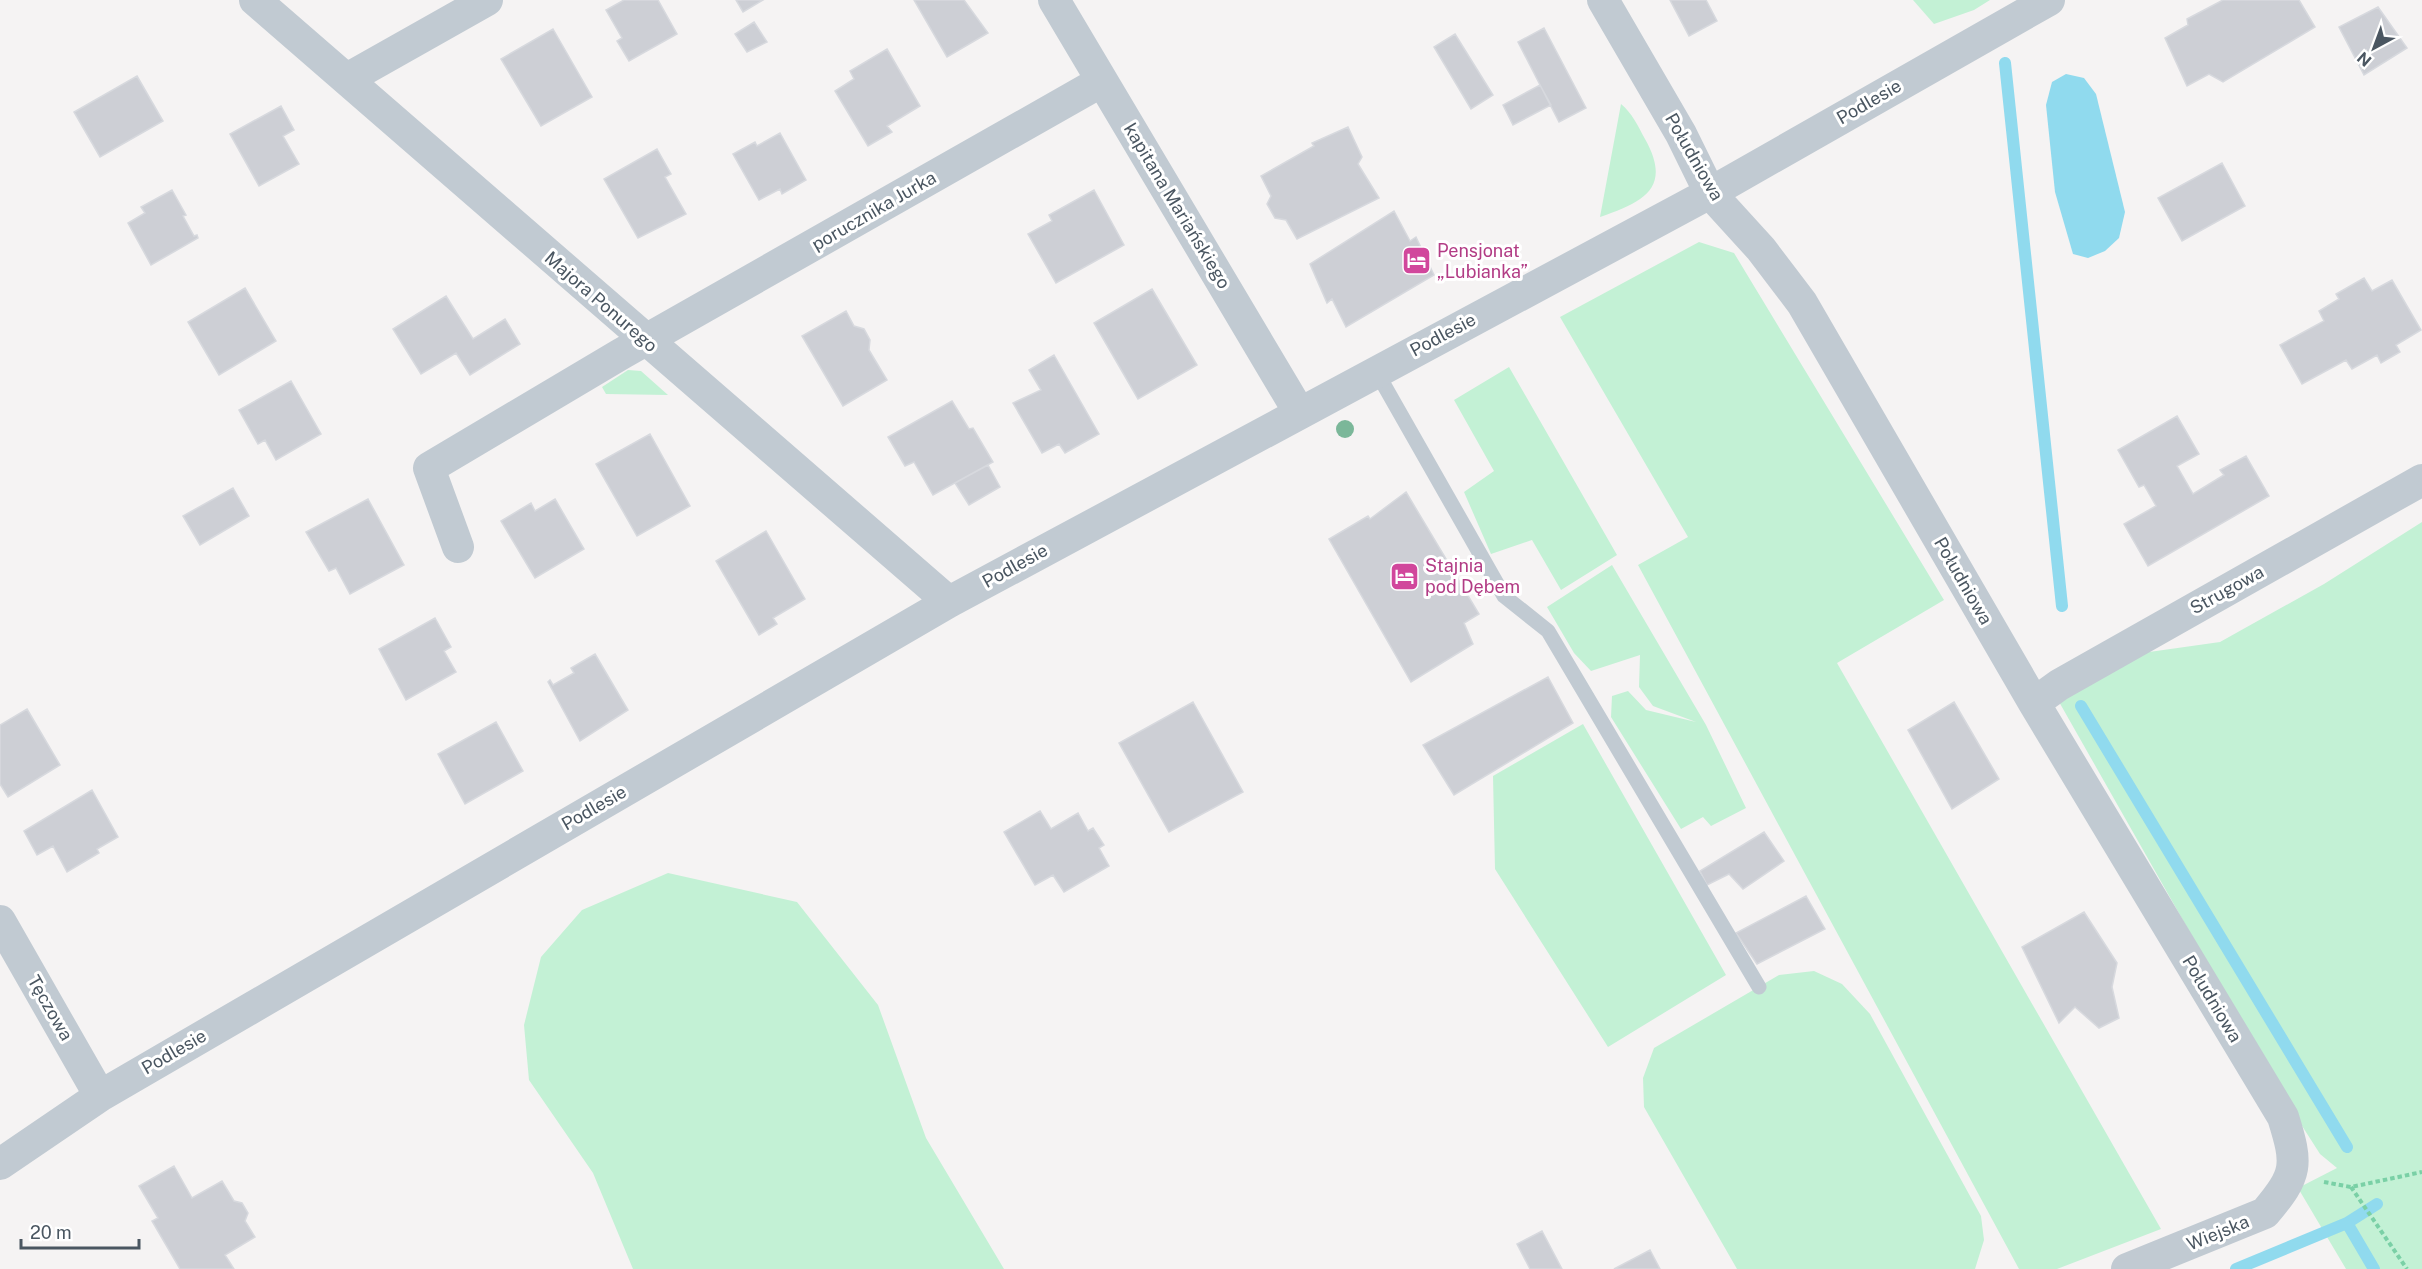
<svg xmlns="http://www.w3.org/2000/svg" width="2422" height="1269" viewBox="0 0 2422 1269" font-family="'Public Sans',sans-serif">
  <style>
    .green { fill: #c3f1d5 }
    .water { fill: #90daee }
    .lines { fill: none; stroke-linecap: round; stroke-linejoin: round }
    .stream { stroke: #90daee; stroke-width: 12 }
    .building { fill: #cdcfd5; stroke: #d7d9de; stroke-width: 1.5 }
    .path { stroke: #7ad0a6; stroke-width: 4; stroke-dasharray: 4.5 3; stroke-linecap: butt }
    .lane { stroke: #c1cad2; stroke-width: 15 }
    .street { stroke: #c1cad2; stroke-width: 32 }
    .tree { fill: #7bb799 }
    .labels { text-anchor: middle; stroke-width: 6; stroke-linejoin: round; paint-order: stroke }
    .street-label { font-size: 18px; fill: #4a5661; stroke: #fff }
    .hotel-label { font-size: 18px; fill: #b23c85; stroke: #fff; text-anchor: start }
  </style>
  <rect width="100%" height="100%" fill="#f5f3f3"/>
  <path class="green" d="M1913 0H1990L1974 10 1934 24Z
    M1621 104C1632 113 1638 126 1645 139 1672 187 1645 202 1600 217Z
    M1699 242 1734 253 1944 600 1837 663 2161 1229 2057 1269H2019L1638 565 1688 537 1560 317Z
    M1509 367 1617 555 1561 590 1532 540 1491 554 1464 492 1494 471 1454 400Z
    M628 370 641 371 668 395 606 394 602 387Z
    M2422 522V1269H2346L2298 1188 2337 1168 2320 1154 2281 1093 2054 693 2135 654 2220 642 2324 584Z
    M1612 565 1706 725 1746 808 1711 826 1703 817 1681 829 1611 717 1612 696 1628 691 1646 710 1696 722 1653 706 1639 687 1640 655 1591 671 1574 653 1547 607Z
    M1583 724 1726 975 1608 1047 1495 869 1493 776Z
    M668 873 797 902 878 1005 926 1138 1004 1269H633L593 1173 529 1080 524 1025 541 957 582 910Z
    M1814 971 1842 984 1870 1014 1981 1216 1984 1240 1975 1269H1737L1644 1107 1643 1078 1654 1048 1779 975Z"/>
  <path class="water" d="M2066 74 2084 78 2096 94 2125 212 2119 238 2105 251 2088 258 2073 254 2055 192 2046 105 2052 82Z"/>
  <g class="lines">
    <path class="stream" d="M2005 63 2062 606
      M2081 706 2347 1147
      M2347 1223 2374 1269
      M2236 1269 2347 1223 2377 1204"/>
  </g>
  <path class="building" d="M624 0H658L677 34 629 61 617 41 622 38 606 10Z
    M736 0H763L743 12Z
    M914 0H964L988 33 947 57Z
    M1670 0H1706L1717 21 1689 36Z
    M2223 0H2299L2315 27 2223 82 2209 74 2187 86 2165 38 2188 25 2187 19Z
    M2378 7 2407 48 2364 75 2339 27Z
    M754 22 767 42 747 52 735 34Z
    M1544 28 1586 108 1559 122 1518 42Z
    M553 29 592 97 541 126 501 59Z
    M1455 34 1493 95 1471 109 1434 47Z
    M887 49 920 106 887 126 892 132 868 146 835 91 854 79 850 71Z
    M137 76 163 121 100 157 74 112Z
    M1540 85 1551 105 1513 125 1503 105Z
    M281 106 294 130 283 136 299 164 259 186 230 134Z
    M1348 127 1362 157 1358 164 1379 198 1297 239 1286 220 1275 218 1267 204 1271 196 1261 176 1314 146 1312 143Z
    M780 133 806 180 782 194 780 189 759 200 733 154 755 142 757 146Z
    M657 149 671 174 665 177 686 214 638 238 604 179Z
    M2222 163 2245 206 2182 241 2158 198Z
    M172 190 186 215 183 216 194 236 197 235 198 238 151 265 128 223 145 213 141 207Z
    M1094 190 1124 245 1056 283 1028 234 1052 221 1049 215Z
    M1394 211 1410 241 1416 237 1434 275 1346 327 1332 299 1327 303 1310 264Z
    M2364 278 2372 291 2392 280 2421 330 2396 345 2400 352 2381 363 2377 355 2352 369 2346 360 2302 384 2280 345 2324 321 2319 311 2339 299 2336 294Z
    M245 288 276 341 219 375 188 322Z
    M1152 289 1197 365 1138 399 1094 323Z
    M446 296 473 339 505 319 520 344 470 375 456 353 421 374 393 329Z
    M846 311 854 326 864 329 870 340 869 350 887 380 843 406 802 336Z
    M1054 355 1099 434 1065 453 1059 444 1042 453 1013 403 1041 390 1029 370Z
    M291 381 321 434 276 460 265 440 258 444 239 410Z
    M952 401 969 429 973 428 993 462 933 495 914 462 905 466 888 437Z
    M2177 416 2199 454 2177 466 2193 494 2224 475 2220 470 2246 456 2269 496 2148 566 2124 524 2156 506 2144 485 2139 487 2118 450Z
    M650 434 690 506 637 536 596 464Z
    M988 465 1000 487 969 505 955 483Z
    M233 488 249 516 200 545 183 516Z
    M1406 492 1479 614 1464 623 1473 644 1411 682 1329 539 1368 516 1370 519Z
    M368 499 404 565 350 594 336 568 329 571 306 532Z
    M555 499 584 549 535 578 501 521 531 503 535 511Z
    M766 531 805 599 773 618 777 624 759 635 716 561Z
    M435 618 451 647 444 651 456 672 406 700 379 649Z
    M595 654 628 710 580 741 548 682 550 680 553 685 574 673 571 668Z
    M1548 677 1573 723 1454 795 1423 745Z
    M1193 702 1243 792 1169 832 1119 743Z
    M1954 702 1999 779 1952 809 1908 730Z
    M27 709 60 765 8 797 0 784V725Z
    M496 722 523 771 465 804 438 754Z
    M92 790 118 837 97 849 99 853 67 872 53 846 37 855 24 831Z
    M1040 811 1051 829 1078 813 1088 831 1093 828 1104 845 1099 848 1109 866 1064 892 1053 875 1035 885 1004 832Z
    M1764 832 1784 861 1743 889 1729 874 1707 885 1700 871Z
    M1806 896 1825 929 1757 964 1736 933Z
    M2084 912 2117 963 2112 987 2119 1018 2099 1028 2075 1007 2059 1023 2022 947Z
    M174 1166 192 1198 222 1181 234 1201 242 1203 248 1213 245 1221 255 1237 225 1255 234 1269H180L152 1221 158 1218 139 1186Z
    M1542 1231 1562 1269H1530L1517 1244Z
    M1650 1250 1660 1269H1614Z"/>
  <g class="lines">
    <path class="path" d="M2324 1182 2351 1187 2422 1172
      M2351 1187 2407 1269"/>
    <path class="lane" d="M1376 371 1504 596 1548 631 1759 987"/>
    <path class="street" d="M255 0 949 602
      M1054 0 1299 412
      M1603 0 1681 134 1710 193 1761 249 1802 303 2034 703 2283 1117C2298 1165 2298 1174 2265 1213L2127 1269
      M347 79 487 0
      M458 547 429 468 621 354 1102 81
      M2034 703 2059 685 2422 480
      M0 921 100 1096
      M0 1164 100 1096 949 602 1710 193 2049 0"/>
  </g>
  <circle class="tree" cx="1345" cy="429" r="9"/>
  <defs>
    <symbol id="hotel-square" viewBox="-11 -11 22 22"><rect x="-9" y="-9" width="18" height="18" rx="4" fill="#d1479c" stroke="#fff"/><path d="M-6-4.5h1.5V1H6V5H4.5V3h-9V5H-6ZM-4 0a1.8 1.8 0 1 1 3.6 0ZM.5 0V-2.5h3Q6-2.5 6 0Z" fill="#fff"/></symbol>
  </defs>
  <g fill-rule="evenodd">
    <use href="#hotel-square" x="1400" y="244" width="33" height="33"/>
    <use href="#hotel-square" x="1388" y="560" width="33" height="33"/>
  </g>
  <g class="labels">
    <g class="street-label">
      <text transform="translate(1869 102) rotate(-30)" y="6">Podlesie</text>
      <text transform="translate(1694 157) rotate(60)" y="6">Południowa</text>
      <text transform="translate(1177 206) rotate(59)" y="6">kapitana Mariańskiego</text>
      <text transform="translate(874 211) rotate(-30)" y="6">porucznika Jurka</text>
      <text transform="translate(601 302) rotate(41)" y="6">Majora Ponurego</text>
      <text transform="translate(1443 335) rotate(-28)" y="6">Podlesie</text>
      <text transform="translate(1015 566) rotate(-29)" y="6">Podlesie</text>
      <text transform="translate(1963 581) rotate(60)" y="6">Południowa</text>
      <text transform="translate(2227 590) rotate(-29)" y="6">Strugowa</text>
      <text transform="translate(594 808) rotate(-30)" y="6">Podlesie</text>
      <text transform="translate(2212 999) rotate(59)" y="6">Południowa</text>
      <text transform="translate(50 1008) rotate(60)" y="6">Tęczowa</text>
      <text transform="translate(174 1052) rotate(-30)" y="6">Podlesie</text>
      <text transform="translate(2218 1233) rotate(-22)" y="6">Wiejska</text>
    </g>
    <g class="hotel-label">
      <text x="1437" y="257">Pensjonat<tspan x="1437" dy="21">„Lubianka”</tspan></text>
      <text x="1425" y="572">Stajnia<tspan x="1425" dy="21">pod Dębem</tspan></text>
    </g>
  </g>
  <g transform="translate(2374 48) rotate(221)" stroke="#ffffff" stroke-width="4.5" paint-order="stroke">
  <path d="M0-4.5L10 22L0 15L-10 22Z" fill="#4a5661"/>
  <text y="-9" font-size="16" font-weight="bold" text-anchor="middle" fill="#4a5661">N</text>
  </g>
  <path d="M21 1239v9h118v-9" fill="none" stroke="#4a5661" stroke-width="3"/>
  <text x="30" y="1239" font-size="18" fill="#4a5661" stroke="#ffffff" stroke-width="4.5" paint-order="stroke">20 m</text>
</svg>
